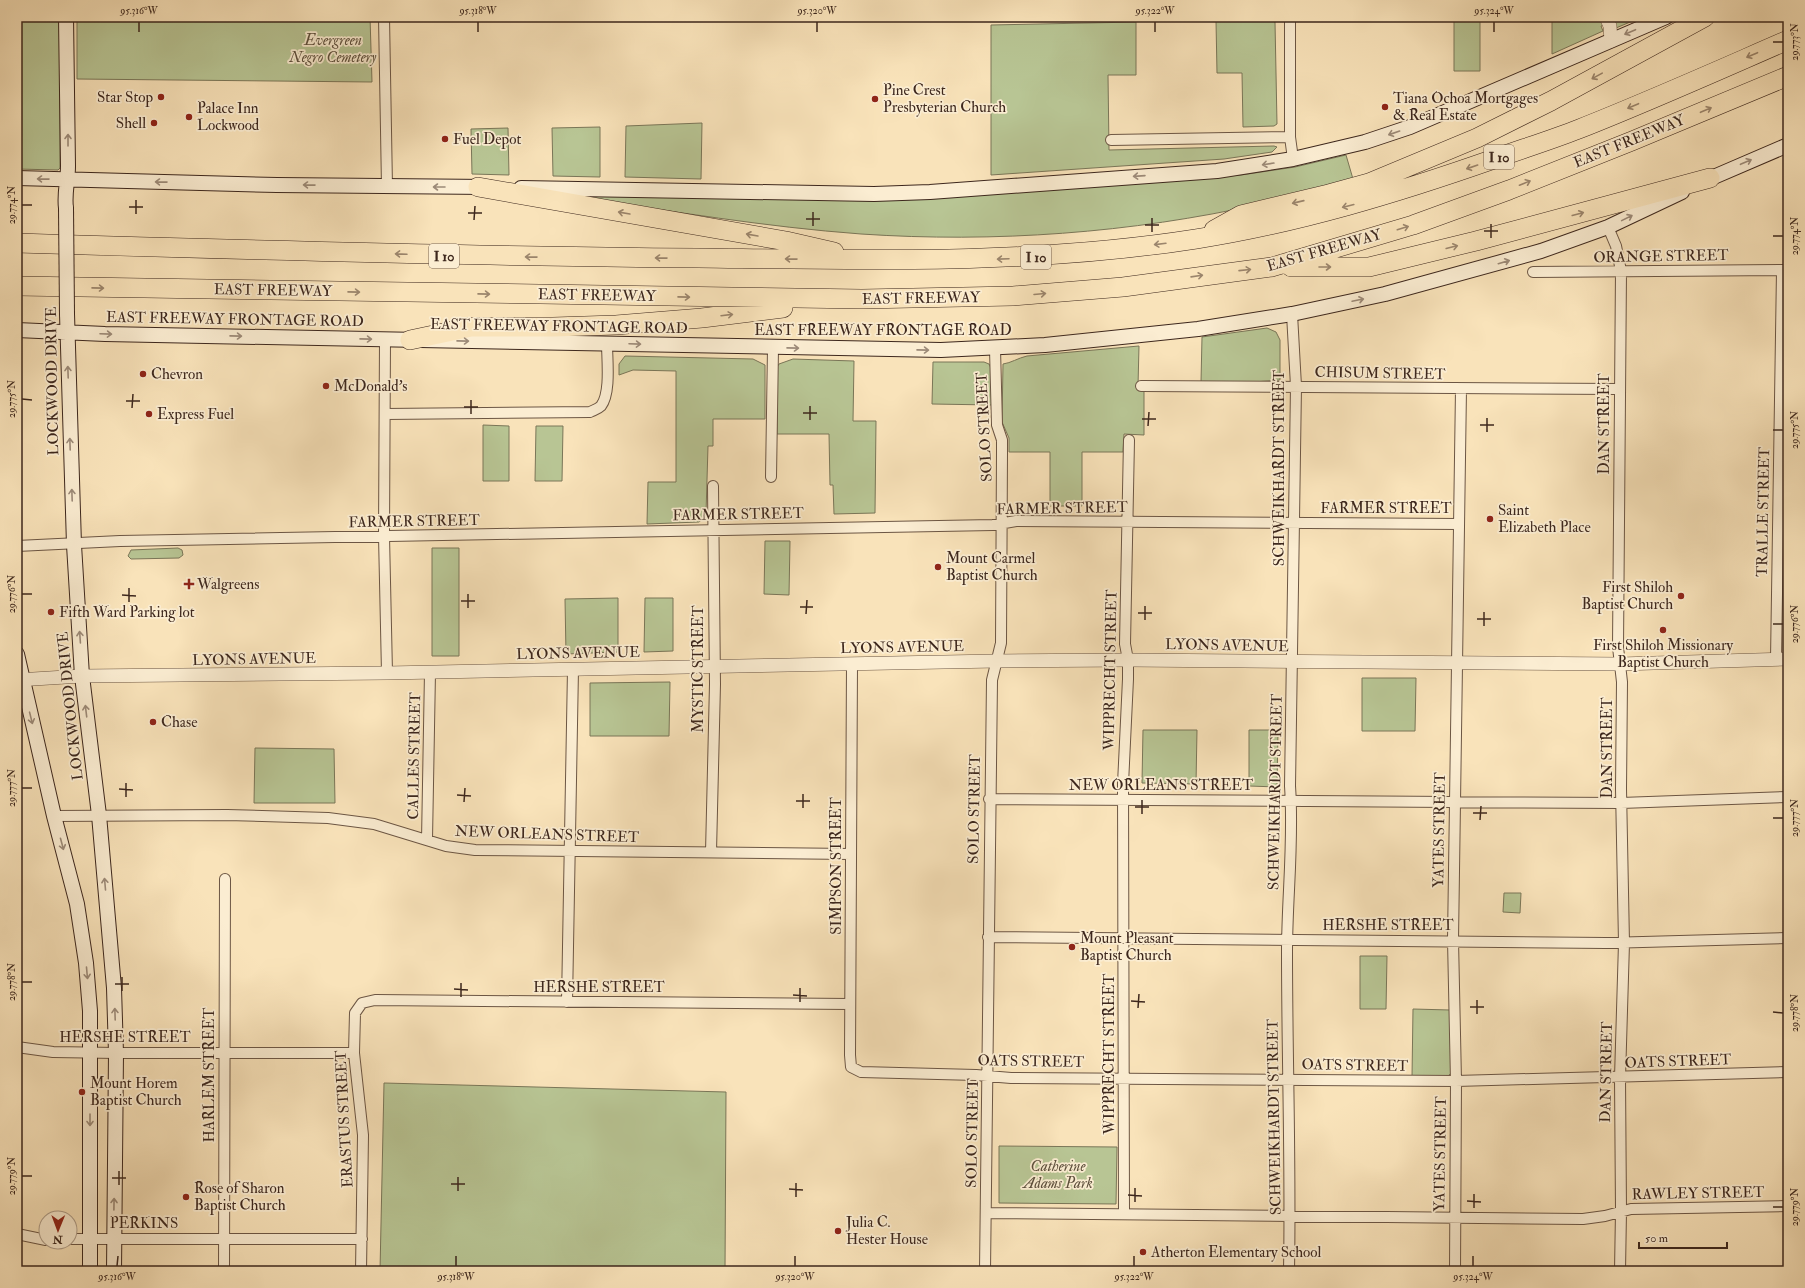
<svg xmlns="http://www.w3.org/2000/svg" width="1805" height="1288" viewBox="0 0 1805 1288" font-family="'IM FELL Double Pica',serif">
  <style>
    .green { fill: #b8c594; stroke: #7a7658 }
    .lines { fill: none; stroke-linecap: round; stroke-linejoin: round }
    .minor-casing { stroke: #6c5644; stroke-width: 12 }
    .tertiary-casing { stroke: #6c5644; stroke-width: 14 }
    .secondary-casing { stroke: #3d271d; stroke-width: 16 }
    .motorway-casing { stroke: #3d271d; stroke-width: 20 }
    .minor { stroke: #fbedd2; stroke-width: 10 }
    .tertiary { stroke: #fbedd2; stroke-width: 13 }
    .secondary { stroke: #fbedd2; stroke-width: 14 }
    .motorway { stroke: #f9e3ba; stroke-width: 19 }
    .secondary-bridge-casing { stroke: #3d271d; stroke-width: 16; stroke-linecap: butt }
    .secondary-bridge { stroke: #fbedd2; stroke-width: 14 }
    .oneway { stroke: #9c8a78 }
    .oneway2 { stroke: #9b856c }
    .ticks { fill: none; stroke: #3d271d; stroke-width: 1.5 }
    .poi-dot { fill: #8f2418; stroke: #fbedd2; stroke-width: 1.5 }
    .labels { text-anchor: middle; stroke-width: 3.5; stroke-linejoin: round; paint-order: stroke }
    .shield { fill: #fbedd2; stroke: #766253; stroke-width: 1 }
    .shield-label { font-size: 14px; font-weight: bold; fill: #3d271d }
    .park-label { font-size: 15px; font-style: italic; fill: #5c4e3b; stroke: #fbedd2 }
    .poi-label { font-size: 15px; fill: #3d271d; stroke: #fbedd2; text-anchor: start }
    .street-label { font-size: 15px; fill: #3d271d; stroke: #fbedd2 }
    .neatline { fill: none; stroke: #3d271d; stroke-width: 1.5 }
    .ticks-label { font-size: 10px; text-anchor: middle; fill: #3d271d }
  </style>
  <rect width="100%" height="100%" fill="#f9e3ba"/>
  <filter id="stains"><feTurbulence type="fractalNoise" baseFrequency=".005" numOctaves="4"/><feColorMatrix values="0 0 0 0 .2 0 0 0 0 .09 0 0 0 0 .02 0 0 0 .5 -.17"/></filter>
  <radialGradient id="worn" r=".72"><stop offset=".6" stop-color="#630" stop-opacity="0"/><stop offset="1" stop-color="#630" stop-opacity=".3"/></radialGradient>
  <path class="green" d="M17 17H60V168L58 170 17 169Z
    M77 17H370L372 82 77 79Z
    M1454 17H1480V71H1454Z
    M1552 17H1600L1604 25 1601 26 1603 31 1552 54Z
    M1614 17H1642L1616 28Z
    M1272 20 1275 22 1277 124 1274 126 1243 127 1242 73H1217L1216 21Z
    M1136 22V75H1108L1109 150 1274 146 1277 147 1272 152 1224 159 991 175V25Z
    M702 123 701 179 625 177 626 126Z
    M600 127V177L553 176 552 128Z
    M508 128 509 175 472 174 471 129Z
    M1346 155 1353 179C1322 187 1292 198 1261 204 1131 233 995 243 861 234 766 227 671 211 576 197V195L936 198 1241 175 1295 167Z
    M1267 328 1276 332 1280 340V380L1241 383 1201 382 1202 337Z
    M1139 346 1138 386 1144 392V435L1124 434 1123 452H1082V506H1050V452H1009V438L1002 422 1003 364C1011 363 1018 358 1027 356Z
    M625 356 753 359 765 365V419H713V446H708L706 514 705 517 699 522 647 524 648 482H676V371L633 370 619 375V364Z
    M793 359 854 361 853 421H876L875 513 834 514 833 485H830L829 434H777V367L779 364Z
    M933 362H984L989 364 991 368 992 405 932 404Z
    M483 425 509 426V481H483Z
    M536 426H563L562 481H535Z
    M765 541H790L789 595 764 594Z
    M178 548 182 550 183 555 179 558 131 559 128 556 131 550Z
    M432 548H459V656H432Z
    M618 598V652L566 654 565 599Z
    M645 598H673V651L644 652Z
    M1362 678H1416L1415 731H1362Z
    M670 682 669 736H590V683Z
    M1143 730H1197L1196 784 1142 783Z
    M1249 730H1278L1277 787 1249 786Z
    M255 748 334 749 335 803H254Z
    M1504 893H1521L1520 913 1503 912Z
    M1360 956H1387L1386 1009H1360Z
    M1413 1009 1450 1010 1451 1073 1447 1077H1412Z
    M384 1083 726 1092 725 1271H380Z
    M999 1146 1117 1147 1116 1204 999 1203Z"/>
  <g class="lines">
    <defs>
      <path id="minor" d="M384 17 387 187
        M1290 17V137L1293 159
        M1111 140 1290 137
        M1608 227 1616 246 1621 271 1618 647 1622 682 1621 789 1624 943 1620 1078 1621 1211 1620 1271
        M1533 272 1788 270
        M385 339 384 536 387 673
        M1141 386 1619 389
        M385 414 590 412C594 410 598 409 601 406 611 393 607 360 607 343
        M771 477 773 348
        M17 546 120 541 993 525 1016 521 1459 524
        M1776 659 1782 270
        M852 664 850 1055 851 1067 861 1072 976 1075 1011 1078 1456 1081 1788 1072
        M989 799 1621 803 1788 797
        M54 816 227 815 328 818 374 824 446 846 475 850 851 854
        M427 840 430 672
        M711 852 715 684 713 486
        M988 937 1606 943 1788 938
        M567 1002 573 669
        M17 1047 53 1052 116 1053H354
        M986 1213 1583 1219 1605 1216 1631 1209 1788 1206
        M1124 1213 1123 784 1128 679V660L1125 644 1129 440
        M17 1234 46 1240
        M70 1239H362
        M224 1271 225 879
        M361 1271 363 1135 354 1053 355 1013 362 1003 375 1000 850 1004
        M985 1271 992 680 1001 643 1002 452V440L997 425 995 349
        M1289 1271C1291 1165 1287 1059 1287 952 1287 897 1294 841 1290 786L1296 386 1292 314
        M1455 1271 1456 1081 1453 940 1461 389"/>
      <path id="tertiary" d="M1606 17 1610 26 1611 41
        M17 680 82 676 387 673 996 661 1128 660 1620 664 1788 659"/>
      <path id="secondary" d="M17 178 277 185 488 187
        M1702 182 1788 145
        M521 188 874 194 930 192 1217 171 1293 159 1365 142 1410 127 1666 17
        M66 208C64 194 68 181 68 166L66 17
        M67 314 74 545 82 676 99 815 114 988 116 1053 114 1271
        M17 330 105 334 941 350 1045 345 1198 329 1292 314 1385 294 1541 251 1608 227 1682 192
        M17 654 54 816 77 904 86 963 90 1011V1271"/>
      <path id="motorway" d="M478 187 786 241 834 252
        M1214 230 1241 215 1329 194 1369 183 1477 138 1551 101 1705 17
        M17 243C244 250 471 256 698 258 865 260 1030 265 1196 239 1298 223 1397 193 1494 159 1522 149 1551 140 1579 129 1650 101 1719 70 1788 40
        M1291 267H1369L1476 241 1710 178
        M17 286 862 299 1013 296 1123 287 1272 267 1413 225 1509 190 1632 141 1788 76
        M410 340 471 327H553L616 325 702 318 783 308"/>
    </defs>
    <use href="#minor" class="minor-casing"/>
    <use href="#tertiary" class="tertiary-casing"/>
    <use href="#secondary" class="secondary-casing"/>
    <use href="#motorway" class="motorway-casing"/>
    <use href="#minor" class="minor"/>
    <use href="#tertiary" class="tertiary"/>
    <use href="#secondary" class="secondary"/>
    <use href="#motorway" class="motorway"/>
    <defs>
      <path id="secondary-bridge" d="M66 208 67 314"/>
    </defs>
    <use href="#secondary-bridge" class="secondary-bridge-casing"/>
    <use href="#secondary-bridge" class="secondary-bridge"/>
  </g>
  <defs><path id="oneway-shaft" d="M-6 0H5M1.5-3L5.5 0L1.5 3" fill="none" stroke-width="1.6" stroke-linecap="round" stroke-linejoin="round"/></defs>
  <g class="oneway">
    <use href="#oneway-shaft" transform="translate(1630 32) rotate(157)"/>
    <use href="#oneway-shaft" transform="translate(1394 133) rotate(161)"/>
    <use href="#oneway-shaft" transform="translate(68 140) rotate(-90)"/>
    <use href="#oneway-shaft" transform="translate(1746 162) rotate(-23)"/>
    <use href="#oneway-shaft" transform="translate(1268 164) rotate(171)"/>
    <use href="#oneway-shaft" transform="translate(1139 176) rotate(176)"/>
    <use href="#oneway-shaft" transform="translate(43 179) rotate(-179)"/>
    <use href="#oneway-shaft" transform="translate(161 182) rotate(-179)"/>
    <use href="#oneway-shaft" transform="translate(309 185) rotate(-179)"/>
    <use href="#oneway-shaft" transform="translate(439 187) rotate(-180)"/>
    <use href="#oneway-shaft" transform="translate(1627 218) rotate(-26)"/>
    <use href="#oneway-shaft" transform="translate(1504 262) rotate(-16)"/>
    <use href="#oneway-shaft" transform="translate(1358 300) rotate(-12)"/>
    <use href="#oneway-shaft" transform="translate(106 334) rotate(2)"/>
    <use href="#oneway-shaft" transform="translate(236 336) rotate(1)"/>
    <use href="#oneway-shaft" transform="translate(366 339) rotate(1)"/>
    <use href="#oneway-shaft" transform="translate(463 341) rotate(1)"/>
    <use href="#oneway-shaft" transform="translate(635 344) rotate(2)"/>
    <use href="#oneway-shaft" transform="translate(793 348) rotate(1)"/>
    <use href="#oneway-shaft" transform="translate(923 350) rotate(1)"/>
    <use href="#oneway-shaft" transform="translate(68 372) rotate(-92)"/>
    <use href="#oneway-shaft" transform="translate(70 444) rotate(-92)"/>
    <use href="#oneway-shaft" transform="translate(72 495) rotate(-92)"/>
    <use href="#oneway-shaft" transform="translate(80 637) rotate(-94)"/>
    <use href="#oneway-shaft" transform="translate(86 711) rotate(-97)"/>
    <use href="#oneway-shaft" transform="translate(31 718) rotate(76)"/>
    <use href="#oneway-shaft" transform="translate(62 844) rotate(75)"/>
    <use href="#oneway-shaft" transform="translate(105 884) rotate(-95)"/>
    <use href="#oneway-shaft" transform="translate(87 973) rotate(85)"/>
    <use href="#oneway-shaft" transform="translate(115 1014) rotate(-92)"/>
    <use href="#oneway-shaft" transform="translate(90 1120) rotate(90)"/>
    <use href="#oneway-shaft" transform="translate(114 1204) rotate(-89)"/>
  </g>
  <g class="oneway2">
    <use href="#oneway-shaft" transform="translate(1752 55) rotate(157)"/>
    <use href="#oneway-shaft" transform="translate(1597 76) rotate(151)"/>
    <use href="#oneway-shaft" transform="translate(1633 106) rotate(157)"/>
    <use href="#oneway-shaft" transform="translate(1706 110) rotate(-23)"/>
    <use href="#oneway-shaft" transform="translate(1472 167) rotate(161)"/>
    <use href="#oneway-shaft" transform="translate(1525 183) rotate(-22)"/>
    <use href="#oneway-shaft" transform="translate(1298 202) rotate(167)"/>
    <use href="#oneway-shaft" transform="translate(1348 206) rotate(166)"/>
    <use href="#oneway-shaft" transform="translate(624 213) rotate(-170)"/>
    <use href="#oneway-shaft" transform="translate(1578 214) rotate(-15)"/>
    <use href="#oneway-shaft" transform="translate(1403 228) rotate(-17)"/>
    <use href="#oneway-shaft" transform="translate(752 235) rotate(-170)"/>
    <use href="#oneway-shaft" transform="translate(1160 244) rotate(173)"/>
    <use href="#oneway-shaft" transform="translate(1452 247) rotate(-14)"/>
    <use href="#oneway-shaft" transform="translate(401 254) rotate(-178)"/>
    <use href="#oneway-shaft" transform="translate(531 257) rotate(-179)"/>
    <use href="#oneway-shaft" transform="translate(661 258) rotate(-179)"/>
    <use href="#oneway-shaft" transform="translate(791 259) rotate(-179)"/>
    <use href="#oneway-shaft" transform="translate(1003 259) rotate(178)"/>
    <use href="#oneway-shaft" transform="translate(1325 267)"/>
    <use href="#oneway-shaft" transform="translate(1245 270) rotate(-6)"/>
    <use href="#oneway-shaft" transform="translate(1197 276) rotate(-8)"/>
    <use href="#oneway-shaft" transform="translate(98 288) rotate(1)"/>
    <use href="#oneway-shaft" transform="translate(354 292) rotate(1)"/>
    <use href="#oneway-shaft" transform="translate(484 294) rotate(1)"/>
    <use href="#oneway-shaft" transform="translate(1040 294) rotate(-5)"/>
    <use href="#oneway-shaft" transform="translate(684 297) rotate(1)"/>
    <use href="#oneway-shaft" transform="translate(727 315) rotate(-7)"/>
  </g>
  <path class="ticks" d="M139 32V22M478 32V22M817 32V22M1155 32V22M1494 32V22M1773 42H1783M22 205H32M129 207H143M468 213H482M136 214V200M806 219H820M474 220 475 206M1145 225H1159M813 226V212M1484 231H1498M1152 232V218M1773 236H1783M1491 238V224M22 399 32 400M126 401H140M464 407H478M132 408 133 394M803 413H817M471 414V400M1142 419H1156M810 420V406M1480 425H1494M1148 426 1149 412M1773 430H1783M1487 432V418M22 594H32M122 595 136 596M461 601H475M129 602V588M800 607H813M468 608V594M1138 613H1152M806 614 807 600M1477 619H1491M1145 620V606M1773 624H1783M1484 626V612M22 788H32M119 789 133 790M457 795 471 796M126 797V783M796 801H810M464 802 465 788M1135 807H1149M803 808V794M1473 813H1487M1142 814V800M1773 818H1783M1480 820 1481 806M22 982H32M115 984H129M454 989 468 990M122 991V977M793 995 807 996M461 997V983M1131 1001 1145 1002M800 1002V988M1470 1007H1484M1138 1008 1139 994M1773 1012 1783 1013M1477 1014V1000M22 1176H32M112 1178H126M451 1184H465M119 1185V1171M789 1189 803 1190M458 1191V1177M1128 1195 1142 1196M796 1197V1183M1467 1201 1481 1202M1135 1202V1188M1773 1207H1783M1474 1208V1194M117 1266 118 1256M456 1266V1256M795 1266V1256M1134 1266V1256M1473 1266V1256"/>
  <g class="poi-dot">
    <circle cx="161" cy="97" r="4"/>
    <circle cx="875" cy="99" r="4"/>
    <circle cx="1385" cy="107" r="4"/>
    <circle cx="189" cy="117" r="4"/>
    <circle cx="154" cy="123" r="4"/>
    <circle cx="445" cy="139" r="4"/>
    <circle cx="143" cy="374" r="4"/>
    <circle cx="326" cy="386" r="4"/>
    <circle cx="149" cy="414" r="4"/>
    <circle cx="1490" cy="519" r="4"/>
    <circle cx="938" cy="567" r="4"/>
    <path d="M187 578h4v4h4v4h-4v4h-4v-4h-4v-4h4z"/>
    <circle cx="1681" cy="596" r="4"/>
    <circle cx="51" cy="612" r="4"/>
    <circle cx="1663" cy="630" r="4"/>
    <circle cx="153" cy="722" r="4"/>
    <circle cx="1072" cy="947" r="4"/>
    <circle cx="82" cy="1092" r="4"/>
    <circle cx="186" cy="1197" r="4"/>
    <circle cx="838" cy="1231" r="4"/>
    <circle cx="1143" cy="1252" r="4"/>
  </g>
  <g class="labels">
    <g class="shield">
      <rect x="1484" y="145" width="30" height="24" rx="3"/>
      <rect x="429" y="244" width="30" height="24" rx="3"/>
      <rect x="1021" y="245" width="30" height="24" rx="3"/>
    </g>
    <g class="shield-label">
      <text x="1499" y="162">I 10</text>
      <text x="444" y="261">I 10</text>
      <text x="1036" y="262">I 10</text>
    </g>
    <g class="park-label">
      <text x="333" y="45">Evergreen<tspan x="333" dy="17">Negro Cemetery</tspan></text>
      <text x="1058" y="1171">Catherine<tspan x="1058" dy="17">Adams Park</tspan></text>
    </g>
    <g class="poi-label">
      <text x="883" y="95">Pine Crest<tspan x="883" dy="17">Presbyterian Church</tspan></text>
      <text x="153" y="102" text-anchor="end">Star Stop</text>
      <text x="1393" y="103">Tiana Ochoa Mortgages<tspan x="1393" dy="17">&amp; Real Estate</tspan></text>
      <text x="197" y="113">Palace Inn<tspan x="197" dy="17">Lockwood</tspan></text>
      <text x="146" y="128" text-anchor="end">Shell</text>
      <text x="453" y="144">Fuel Depot</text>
      <text x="151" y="379">Chevron</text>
      <text x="334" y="391">McDonald's</text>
      <text x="157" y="419">Express Fuel</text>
      <text x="1498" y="515">Saint<tspan x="1498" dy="17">Elizabeth Place</tspan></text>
      <text x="946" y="563">Mount Carmel<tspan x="946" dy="17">Baptist Church</tspan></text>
      <text x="197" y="589">Walgreens</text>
      <text x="1673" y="592" text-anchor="end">First Shiloh<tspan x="1673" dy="17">Baptist Church</tspan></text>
      <text x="59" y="617">Fifth Ward Parking lot</text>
      <text x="1663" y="650" text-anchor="middle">First Shiloh Missionary<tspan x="1663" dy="17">Baptist Church</tspan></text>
      <text x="161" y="727">Chase</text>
      <text x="1080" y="943">Mount Pleasant<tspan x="1080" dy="17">Baptist Church</tspan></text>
      <text x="90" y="1088">Mount Horem<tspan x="90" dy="17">Baptist Church</tspan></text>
      <text x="194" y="1193">Rose of Sharon<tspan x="194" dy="17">Baptist Church</tspan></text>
      <text x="846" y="1227">Julia C.<tspan x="846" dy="17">Hester House</tspan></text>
      <text x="1151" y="1257">Atherton Elementary School</text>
    </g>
    <g class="street-label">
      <text transform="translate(1629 141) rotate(-22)" y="5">EAST FREEWAY</text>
      <text transform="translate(1324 250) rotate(-16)" y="5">EAST FREEWAY</text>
      <text transform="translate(1661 256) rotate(-1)" y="5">ORANGE STREET</text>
      <text transform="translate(273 290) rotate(1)" y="5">EAST FREEWAY</text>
      <text transform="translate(597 295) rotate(1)" y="5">EAST FREEWAY</text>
      <text transform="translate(921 298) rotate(-1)" y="5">EAST FREEWAY</text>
      <text transform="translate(235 319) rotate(1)" y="5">EAST FREEWAY FRONTAGE ROAD</text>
      <text transform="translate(559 326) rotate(1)" y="5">EAST FREEWAY FRONTAGE ROAD</text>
      <text x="883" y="335">EAST FREEWAY FRONTAGE ROAD</text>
      <text transform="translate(1380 373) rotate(1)" y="5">CHISUM STREET</text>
      <text transform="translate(52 381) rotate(-91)" y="5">LOCKWOOD DRIVE</text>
      <text transform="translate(1604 424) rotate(-90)" y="5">DAN STREET</text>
      <text transform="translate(984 427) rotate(-93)" y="5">SOLO STREET</text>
      <text transform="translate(1279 468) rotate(-90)" y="5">SCHWEIKHARDT STREET</text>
      <text transform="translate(1062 508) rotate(-1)" y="5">FARMER STREET</text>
      <text x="1386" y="513">FARMER STREET</text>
      <text transform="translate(1763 512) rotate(-89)" y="5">TRALLE STREET</text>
      <text transform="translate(738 514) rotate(-1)" y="5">FARMER STREET</text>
      <text transform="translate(414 521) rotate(-1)" y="5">FARMER STREET</text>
      <text transform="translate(1227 645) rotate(1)" y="5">LYONS AVENUE</text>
      <text transform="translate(902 647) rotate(-1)" y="5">LYONS AVENUE</text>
      <text transform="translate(578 653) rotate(-1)" y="5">LYONS AVENUE</text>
      <text transform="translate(254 659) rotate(-1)" y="5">LYONS AVENUE</text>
      <text transform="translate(698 669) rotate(-90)" y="5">MYSTIC STREET</text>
      <text transform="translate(1110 670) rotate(-89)" y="5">WIPPRECHT STREET</text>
      <text transform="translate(70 706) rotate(-96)" y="5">LOCKWOOD DRIVE</text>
      <text transform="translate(1607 748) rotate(-90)" y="5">DAN STREET</text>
      <text transform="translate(414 756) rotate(-89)" y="5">CALLES STREET</text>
      <text x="1161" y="790">NEW ORLEANS STREET</text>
      <text transform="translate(1275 792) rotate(-89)" y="5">SCHWEIKHARDT STREET</text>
      <text transform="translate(974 809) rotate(-89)" y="5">SOLO STREET</text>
      <text transform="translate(1439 830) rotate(-89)" y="5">YATES STREET</text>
      <text transform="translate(547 834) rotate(2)" y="5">NEW ORLEANS STREET</text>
      <text transform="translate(836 866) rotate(-90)" y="5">SIMPSON STREET</text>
      <text x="1388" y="930">HERSHE STREET</text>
      <text x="599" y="992">HERSHE STREET</text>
      <text x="125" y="1042">HERSHE STREET</text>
      <text transform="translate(1109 1054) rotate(-90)" y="5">WIPPRECHT STREET</text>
      <text transform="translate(1031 1061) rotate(1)" y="5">OATS STREET</text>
      <text transform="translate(1678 1061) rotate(-2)" y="5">OATS STREET</text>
      <text transform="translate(1355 1065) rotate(1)" y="5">OATS STREET</text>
      <text transform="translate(1606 1072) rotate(-89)" y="5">DAN STREET</text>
      <text transform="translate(209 1075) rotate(-90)" y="5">HARLEM STREET</text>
      <text transform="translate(1274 1117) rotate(-91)" y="5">SCHWEIKHARDT STREET</text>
      <text transform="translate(344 1119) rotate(-93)" y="5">ERASTUS STREET</text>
      <text transform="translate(972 1133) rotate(-89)" y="5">SOLO STREET</text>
      <text transform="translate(1440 1154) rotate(-89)" y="5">YATES STREET</text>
      <text transform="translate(1698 1193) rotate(-1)" y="5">RAWLEY STREET</text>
      <text x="144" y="1228">PERKINS</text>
    </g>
  </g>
  <rect width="1805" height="1288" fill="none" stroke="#f9e3ba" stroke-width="44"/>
  <g transform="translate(58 1230) rotate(181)"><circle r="19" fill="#fbedd2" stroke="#af9e8a"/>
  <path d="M0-3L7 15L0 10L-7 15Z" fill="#8f2418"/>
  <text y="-6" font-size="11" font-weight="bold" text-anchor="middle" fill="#3d271d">N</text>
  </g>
  <path d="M1639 1242v6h88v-6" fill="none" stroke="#3d271d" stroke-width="2"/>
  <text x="1645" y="1242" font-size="12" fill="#3d271d" stroke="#fbedd2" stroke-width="3" paint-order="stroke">50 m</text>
  <rect x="22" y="22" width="1761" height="1244" class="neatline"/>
  <g class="ticks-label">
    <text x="139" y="14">95.316°W</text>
    <text x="478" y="14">95.318°W</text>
    <text x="817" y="14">95.320°W</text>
    <text x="1155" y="14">95.322°W</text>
    <text x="1494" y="14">95.324°W</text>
    <text transform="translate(1794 42) rotate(-90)" y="4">29.773°N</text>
    <text transform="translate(11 205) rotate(-90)" y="4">29.774°N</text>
    <text transform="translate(1794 236) rotate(-90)" y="4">29.774°N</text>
    <text transform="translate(11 399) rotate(-90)" y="4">29.775°N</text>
    <text transform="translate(1794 430) rotate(-90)" y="4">29.775°N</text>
    <text transform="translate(11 594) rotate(-90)" y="4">29.776°N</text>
    <text transform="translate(1794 624) rotate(-90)" y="4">29.776°N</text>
    <text transform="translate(11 788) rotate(-90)" y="4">29.777°N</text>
    <text transform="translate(1794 818) rotate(-90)" y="4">29.777°N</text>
    <text transform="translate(11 982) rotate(-90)" y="4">29.778°N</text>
    <text transform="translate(1794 1013) rotate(-90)" y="4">29.778°N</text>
    <text transform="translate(11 1176) rotate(-90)" y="4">29.779°N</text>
    <text transform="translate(1794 1207) rotate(-90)" y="4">29.779°N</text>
    <text x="117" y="1280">95.316°W</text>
    <text x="456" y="1280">95.318°W</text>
    <text x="795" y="1280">95.320°W</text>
    <text x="1134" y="1280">95.322°W</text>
    <text x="1473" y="1280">95.324°W</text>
  </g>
  <rect width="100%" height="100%" filter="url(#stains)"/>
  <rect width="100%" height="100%" fill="url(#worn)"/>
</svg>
